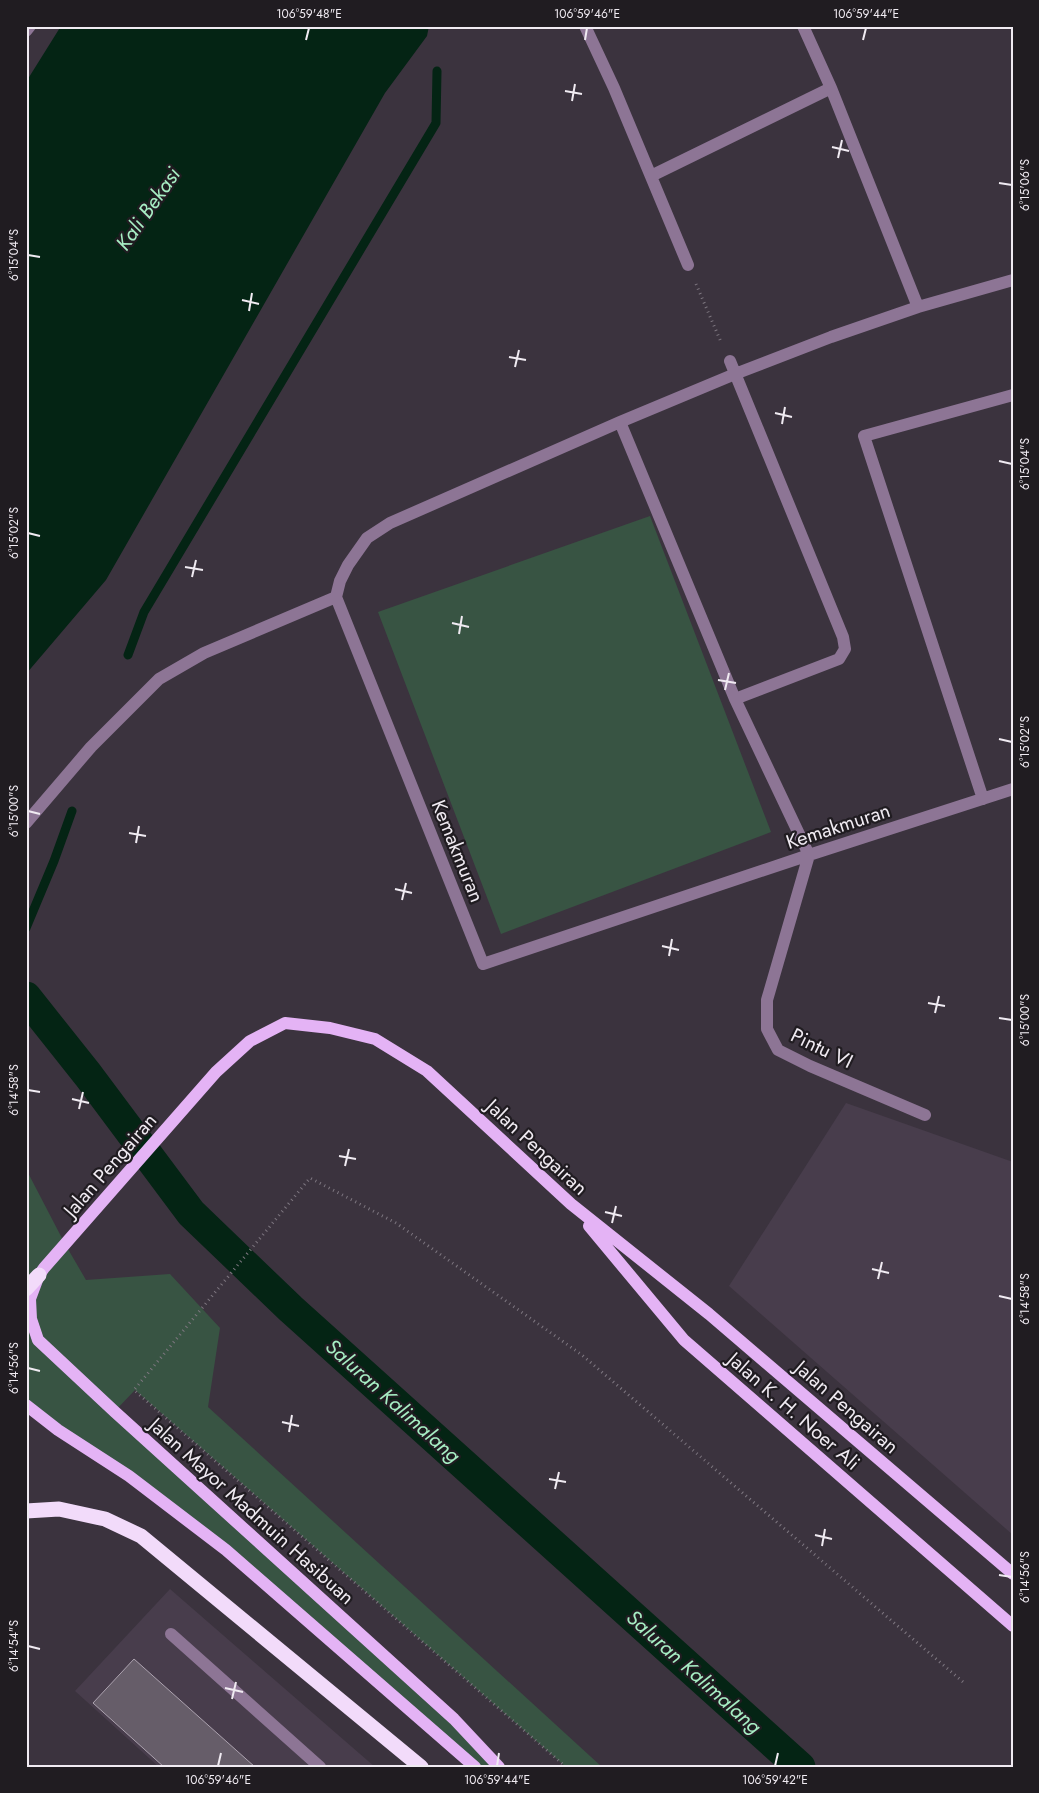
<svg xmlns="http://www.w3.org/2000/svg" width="1039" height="1793" viewBox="0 0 1039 1793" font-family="Jost,sans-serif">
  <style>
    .built { fill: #483d4c }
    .green { fill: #385443 }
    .water { fill: #042414 }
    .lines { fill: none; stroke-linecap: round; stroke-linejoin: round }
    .stream { stroke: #042414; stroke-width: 9 }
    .canal { stroke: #042414; stroke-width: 31 }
    .building { fill: #665d69; stroke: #aca2af }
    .path { stroke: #7e7780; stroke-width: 3; stroke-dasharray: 1 4; stroke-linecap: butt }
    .minor { stroke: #8d7595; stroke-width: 12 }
    .major { stroke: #e4b3f5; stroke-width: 12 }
    .highway { stroke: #f2dbfa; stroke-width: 15 }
    .ticks { fill: none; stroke: #f0ebf2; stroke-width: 2 }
    .labels { text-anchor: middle; stroke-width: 4.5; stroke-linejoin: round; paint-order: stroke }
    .street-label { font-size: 20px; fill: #f0ebf2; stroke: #201c21 }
    .water-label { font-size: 21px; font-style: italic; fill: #a7eec4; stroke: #201c21 }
    .neatline { fill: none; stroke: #f0ebf2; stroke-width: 2 }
    .ticks-label { font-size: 12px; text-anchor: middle; fill: #f0ebf2 }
  </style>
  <rect width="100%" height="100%" fill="#3b333e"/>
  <path class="built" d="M846 1103 1013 1162V1535L729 1286Z
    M170 1589 375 1767H159L75 1691Z"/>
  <path class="green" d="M650 516 771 832 501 934 378 612Z
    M26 1169 65 1244 86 1280 170 1274 220 1328 208 1407 602 1767H566L135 1390 115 1411 499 1767H475L226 1550 26 1405Z"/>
  <path class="water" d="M61 26H429L427 36 385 93 106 580 26 674V82Z"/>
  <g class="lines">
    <path class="stream" d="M128 655 144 612 436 123 437 71
      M26 928 54 861 72 811"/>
    <path class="canal" d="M26 997 88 1075 191 1213 291 1309 800 1767"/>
  </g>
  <path class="building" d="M134 1659 255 1767H164L93 1703Z"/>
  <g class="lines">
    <path class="path" d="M696 284 721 342
      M566 1767 134 1390 310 1178 396 1223 582 1355 963 1682"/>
    <path class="minor" d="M585 26 614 88 688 265
      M803 26 831 88 918 307
      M26 31 30 26
      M651 176 831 88
      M730 361 843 637 845 649 839 659 735 699
      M620 422 735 699 809 855 767 1000V1029L778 1050 810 1066 925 1115
      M336 597 483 964 809 855 1013 789
      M336 597 340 581 348 565 367 538 390 523 620 422 735 374 831 337 918 307 1013 280
      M983 799 864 436 1013 395
      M26 823 91 747 159 679 204 653 336 597
      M171 1634 320 1767"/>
    <path class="major" d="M589 1226 684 1340 1013 1626
      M26 1405 58 1430 129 1476 226 1550 475 1767
      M499 1767 454 1719 115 1412 38 1340 31 1319 30 1299 39 1275 44 1268 216 1072 250 1041 285 1023 330 1028 375 1039 427 1071 571 1204 709 1314 1013 1574"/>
    <path class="highway" d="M26 1289 39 1275
      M26 1511 59 1509 105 1519 141 1536 421 1767"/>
  </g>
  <path class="ticks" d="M306 40 309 28M585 40 587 28M863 40 866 28M565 91 582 94M572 101 575 84M832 147 849 151M838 158 842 140M999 183 1012 185M28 255 40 257M242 300 259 304M249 311 252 293M509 357 526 360M515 367 519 350M775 413 792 417M782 424 785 407M999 461 1012 464M28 533 40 536M185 567 203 570M192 577 196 560M452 623 469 627M459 634 462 616M718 680 736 683M725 690 729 673M999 739 1012 742M28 811 40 814M129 833 146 836M136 843 139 826M395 889 412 893M402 900 406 883M662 946 679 950M669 956 672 939M928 1003 945 1006M935 1013 939 996M999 1018 1012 1020M28 1090 40 1092M72 1099 89 1103M79 1109 83 1092M339 1156 356 1159M345 1166 349 1149M605 1212 622 1216M612 1223 616 1206M872 1269 889 1273M878 1279 882 1262M999 1296 1012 1299M28 1368 40 1371M282 1422 299 1426M289 1432 292 1415M549 1479 566 1482M555 1489 559 1472M815 1535 832 1539M822 1546 825 1529M999 1575 1012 1577M28 1646 40 1649M225 1688 243 1692M232 1699 236 1682M218 1766 221 1753M497 1766 499 1753M775 1766 778 1753"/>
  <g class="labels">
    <g class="street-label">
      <text transform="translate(838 826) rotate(-18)" y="7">Kemakmuran</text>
      <text transform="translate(458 851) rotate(68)" y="7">Kemakmuran</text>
      <text transform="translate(822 1048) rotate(26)" y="7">Pintu VI</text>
      <text transform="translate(537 1147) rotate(43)" y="7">Jalan Pengairan</text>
      <text transform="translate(110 1165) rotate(-49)" y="7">Jalan Pengairan</text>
      <text transform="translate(847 1407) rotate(41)" y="7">Jalan Pengairan</text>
      <text transform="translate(794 1411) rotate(41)" y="7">Jalan K. H. Noer Ali</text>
      <text transform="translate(252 1511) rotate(42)" y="7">Jalan Mayor Madmuin Hasibuan</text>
    </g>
    <g class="water-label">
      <text transform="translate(148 209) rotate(-55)" y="7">Kali Bekasi</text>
      <text transform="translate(393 1401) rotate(42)" y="7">Saluran Kalimalang</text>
      <text transform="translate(694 1672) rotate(42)" y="7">Saluran Kalimalang</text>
    </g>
  </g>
  <rect width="1039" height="1793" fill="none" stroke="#201c21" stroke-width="55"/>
  <rect x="28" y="28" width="984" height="1738" class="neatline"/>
  <g class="ticks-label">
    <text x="309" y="18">106°59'48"E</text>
    <text x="587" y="18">106°59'46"E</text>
    <text x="866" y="18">106°59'44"E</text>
    <text transform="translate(1025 185) rotate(-90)" y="4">6°15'06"S</text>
    <text transform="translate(14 255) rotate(-90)" y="4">6°15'04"S</text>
    <text transform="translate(1025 464) rotate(-90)" y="4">6°15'04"S</text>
    <text transform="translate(14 533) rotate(-90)" y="4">6°15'02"S</text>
    <text transform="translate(1025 742) rotate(-90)" y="4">6°15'02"S</text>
    <text transform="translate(14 811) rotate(-90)" y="4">6°15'00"S</text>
    <text transform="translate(1025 1020) rotate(-90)" y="4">6°15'00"S</text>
    <text transform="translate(14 1090) rotate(-90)" y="4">6°14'58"S</text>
    <text transform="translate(1025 1299) rotate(-90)" y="4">6°14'58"S</text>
    <text transform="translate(14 1368) rotate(-90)" y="4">6°14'56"S</text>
    <text transform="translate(1025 1577) rotate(-90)" y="4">6°14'56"S</text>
    <text transform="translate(14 1646) rotate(-90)" y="4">6°14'54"S</text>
    <text x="218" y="1784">106°59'46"E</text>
    <text x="497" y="1784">106°59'44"E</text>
    <text x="775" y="1784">106°59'42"E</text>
  </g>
</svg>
